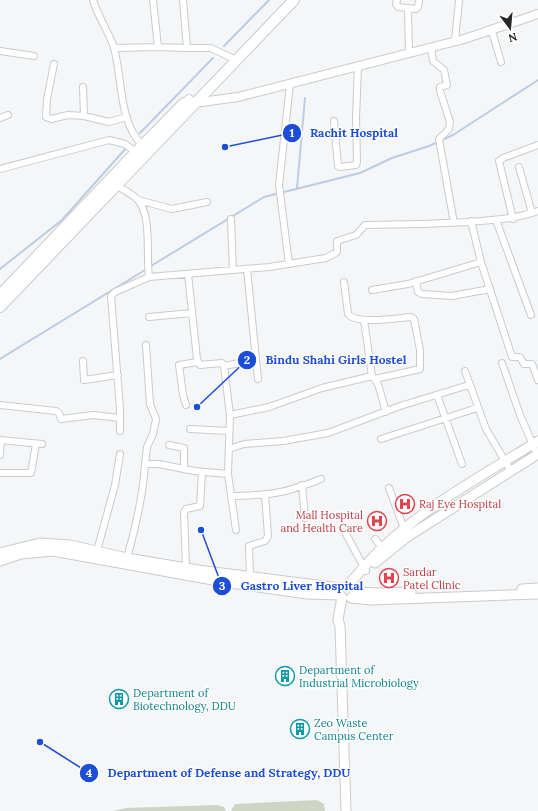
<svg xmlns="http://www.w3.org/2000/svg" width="538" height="811" viewBox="0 0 538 811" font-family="Lora,serif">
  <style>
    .green { fill: #ced5c4 }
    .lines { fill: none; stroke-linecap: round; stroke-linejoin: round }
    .stream { stroke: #bccce6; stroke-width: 2 }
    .minor-casing { stroke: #cacbcc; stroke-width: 8 }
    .tertiary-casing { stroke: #cacbcc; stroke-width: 10 }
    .secondary-casing { stroke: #cacbcc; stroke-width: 11 }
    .primary-casing { stroke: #cacbcc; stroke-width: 12 }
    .minor { stroke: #fff; stroke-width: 6 }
    .tertiary { stroke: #fff; stroke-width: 8 }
    .secondary { stroke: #fff; stroke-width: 9 }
    .primary { stroke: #fff; stroke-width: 10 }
    .labels { text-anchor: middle; stroke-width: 3; stroke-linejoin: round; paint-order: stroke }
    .health-label { font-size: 11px; fill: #be3a42; stroke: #fff; text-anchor: start }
    .culture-label { font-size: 11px; fill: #0d838f; stroke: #fff; text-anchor: start }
    .leader { fill: none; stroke: #1d4ed8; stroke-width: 1.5 }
    .callout-dot { fill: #1d4ed8; stroke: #fff; stroke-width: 1.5 }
    .mark-label { font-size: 12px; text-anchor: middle; font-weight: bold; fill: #fff }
    .callout-label { font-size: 12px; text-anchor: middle; font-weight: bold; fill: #1d4ed8; stroke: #fff; stroke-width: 3; stroke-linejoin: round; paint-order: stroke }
  </style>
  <rect width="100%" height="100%" fill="#f5f6f7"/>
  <path class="green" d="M317 800 324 804 325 811H231L235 804Z
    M217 805 224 807 226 811H113L126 808Z"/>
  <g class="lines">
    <path class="stream" d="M224 46 269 0
      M140 133 213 58
      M297 188 305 98
      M151 266 264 197 360 173 392 158 429 146 453 135 538 80
      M0 269 62 220 127 147
      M0 359 145 270"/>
    <defs>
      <path id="minor" d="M93 0C98 17 109 32 114 48 123 80 118 123 144 147
        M153 0 158 47
        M183 0 187 48H211L236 60
        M397 0 396 4 398 7 416 9 418 7 419 0
        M408 9 409 53
        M492 31 501 62
        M455 41 459 0
        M114 48 158 47 187 48
        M431 48 433 61 444 70 447 85 440 87V91L450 122 449 129 439 139 454 223
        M0 51 34 56
        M54 64 47 99 46 117 51 119 68 115 84 116 109 122 127 117
        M83 87 84 116
        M0 118 8 115
        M334 121 338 166 340 167 356 165 357 162 356 118 358 66
        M519 167 532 213
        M0 169 109 140 125 144 138 154
        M115 184C121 189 133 194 138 200 152 216 146 256 149 277L269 267 326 258 337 252V241L356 235 365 225C400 225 434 224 469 222 493 220 515 219 538 211
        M138 200 172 209 207 202
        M231 219 233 270
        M513 219 499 161 503 158 538 145
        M496 220 531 315
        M471 221 481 262 512 357H520L524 364H532L538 380
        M289 264 279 185 290 84
        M247 269 258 379
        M188 274 197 359 200 365 222 363 224 366 255 360
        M416 281 418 292 422 294 452 296 490 289
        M344 282 348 314C356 325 398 318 411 317L414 319 420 350V369L375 379
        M372 290 408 284 481 262
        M149 317 192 313
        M83 361 84 380 118 375
        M502 363 520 415 537 454
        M224 366 230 415 228 474 236 530
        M465 371 486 429 511 471
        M373 377 378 384 386 412
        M437 395 462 464
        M0 405 56 411 59 413 61 419 93 415 120 418
        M186 405 183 395 179 365 198 362
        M230 415 269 407 322 388 372 376 364 320
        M190 429 229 431
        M120 431V409L111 296 115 292 149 277
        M381 439 477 408
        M0 440 42 444
        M169 445 184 448V469
        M229 449 244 444 283 441 328 433 400 406 469 385
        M0 455 1 440
        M145 464 147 447 153 434 156 419 150 404 146 345
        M0 473H31L36 444
        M302 485 305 518
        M389 488 405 531
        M233 496C254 495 278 495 298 487 306 485 313 482 321 479
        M346 534 366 571
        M375 539 384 550
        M97 551 115 485 120 454
        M127 558C136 526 143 497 145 464H159L194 471 228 474
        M186 567 184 512 186 509 200 506 202 472
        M250 576 249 546 265 541 268 536 265 494"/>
      <path id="tertiary" d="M189 99 194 103 238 97 464 39 538 14"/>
      <path id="secondary" d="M0 553 40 543 70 545 127 558 198 570 340 588
        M0 561 21 554 53 551 224 582 307 594 340 595
        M375 563 407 537 538 454
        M349 584C360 572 370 559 382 548 427 505 485 474 538 441
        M522 589 538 588
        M354 592 379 593 411 592
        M342 597 338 620 340 626 346 811
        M351 598 371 600 538 594"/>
      <path id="primary" d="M0 295 136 152 184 103
        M0 307 294 0"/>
    </defs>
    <use href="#minor" class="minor-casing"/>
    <use href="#tertiary" class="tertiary-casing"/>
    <use href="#secondary" class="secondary-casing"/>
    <use href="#primary" class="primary-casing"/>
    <use href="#minor" class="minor"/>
    <use href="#tertiary" class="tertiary"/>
    <use href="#secondary" class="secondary"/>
    <use href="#primary" class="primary"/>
  </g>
  <defs>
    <symbol id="hospital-ring" viewBox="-11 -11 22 22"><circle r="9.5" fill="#fff" stroke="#e0444e" stroke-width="1.5"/><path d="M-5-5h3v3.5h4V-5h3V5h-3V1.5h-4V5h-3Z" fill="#e0444e"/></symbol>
    <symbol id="building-ring" viewBox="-11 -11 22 22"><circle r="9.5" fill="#fff" stroke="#0f9aa8" stroke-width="1.5"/><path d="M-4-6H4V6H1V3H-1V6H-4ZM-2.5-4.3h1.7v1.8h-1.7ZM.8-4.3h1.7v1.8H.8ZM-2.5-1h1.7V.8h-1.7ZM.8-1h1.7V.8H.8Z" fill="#0f9aa8"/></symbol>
  </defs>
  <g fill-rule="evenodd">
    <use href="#hospital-ring" x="394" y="493" width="22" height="22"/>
    <use href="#hospital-ring" x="366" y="510" width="22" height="22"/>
    <use href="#hospital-ring" x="378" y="567" width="22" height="22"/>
    <use href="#building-ring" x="274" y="665" width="22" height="22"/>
    <use href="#building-ring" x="108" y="688" width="22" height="22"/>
    <use href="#building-ring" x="289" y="718" width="22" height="22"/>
  </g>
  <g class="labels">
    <g class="health-label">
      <text x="419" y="508">Raj Eye Hospital</text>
      <text x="363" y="519" text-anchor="end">Mall Hospital<tspan x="363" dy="13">and Health Care</tspan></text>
      <text x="403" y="576">Sardar<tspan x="403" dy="13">Patel Clinic</tspan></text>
    </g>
    <g class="culture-label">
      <text x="299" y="674">Department of<tspan x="299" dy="13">Industrial Microbiology</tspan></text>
      <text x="133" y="697">Department of<tspan x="133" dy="13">Biotechnology, DDU</tspan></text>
      <text x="314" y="727">Zeo Waste<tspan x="314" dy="13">Campus Center</tspan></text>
    </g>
  </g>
  <path class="leader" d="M225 147L292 133M197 407L247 360M201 530L222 586M40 742L89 773"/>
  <g class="callout-dot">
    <circle cx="225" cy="147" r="4"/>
    <circle cx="197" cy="407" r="4"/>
    <circle cx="201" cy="530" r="4"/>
    <circle cx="40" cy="742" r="4"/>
    <circle cx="292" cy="133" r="10"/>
    <circle cx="247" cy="360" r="10"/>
    <circle cx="222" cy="586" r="10"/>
    <circle cx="89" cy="773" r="10"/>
  </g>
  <g class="mark-label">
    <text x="292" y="137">1</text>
    <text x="247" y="364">2</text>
    <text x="222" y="590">3</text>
    <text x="89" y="777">4</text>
  </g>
  <g class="callout-label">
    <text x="354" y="137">Rachit Hospital</text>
    <text x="336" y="364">Bindu Shahi Girls Hostel</text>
    <text x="302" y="590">Gastro Liver Hospital</text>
    <text x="229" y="777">Department of Defense and Strategy, DDU</text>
  </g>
  <g transform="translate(510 28) rotate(164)" stroke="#ffffff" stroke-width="3" paint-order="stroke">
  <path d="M0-3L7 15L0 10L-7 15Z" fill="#282829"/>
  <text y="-6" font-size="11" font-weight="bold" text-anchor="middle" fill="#282829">N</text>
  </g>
</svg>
